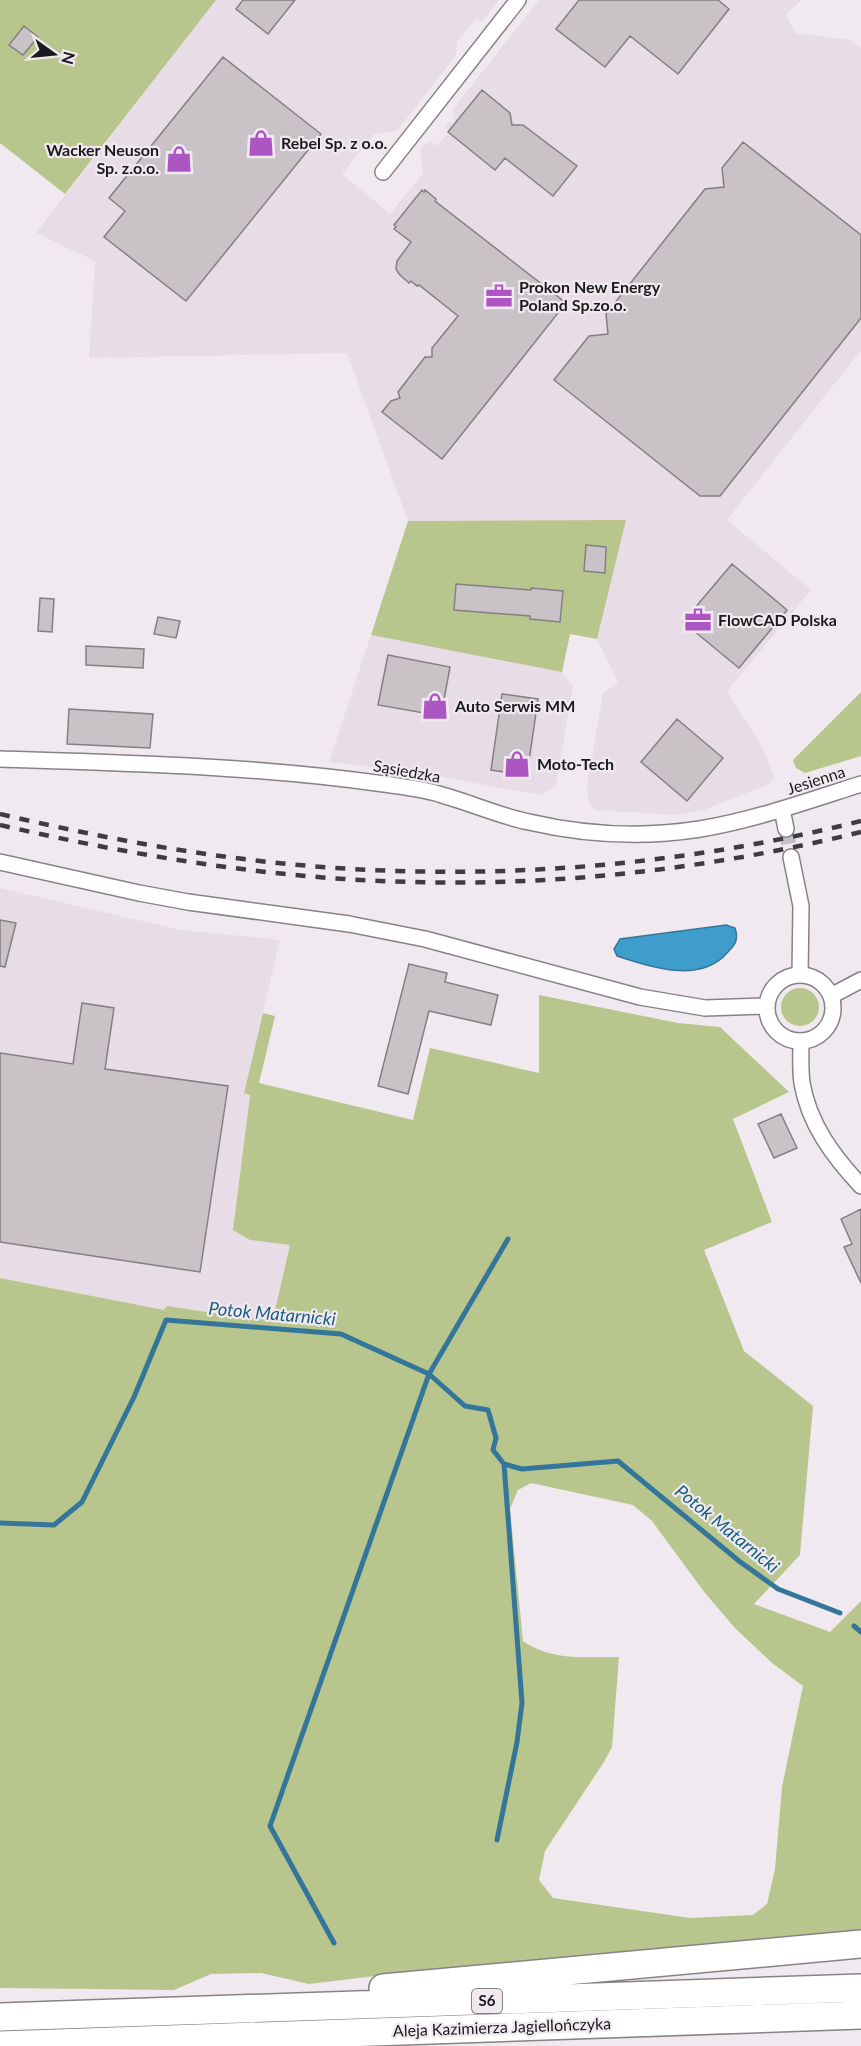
<svg xmlns="http://www.w3.org/2000/svg" width="861" height="2046" viewBox="0 0 861 2046" font-family="Lato,sans-serif">
  <style>
    .built { fill: #e8dce7 }
    .green { fill: #b8c58c; fill-rule: evenodd }
    .water { fill: #3f9dce; stroke: #347699; stroke-width: 1.5 }
    .lines { fill: none; stroke-linecap: round; stroke-linejoin: round }
    .stream { stroke: #347699; stroke-width: 5 }
    .building { fill: #c9c3c8; stroke: #847f83; stroke-width: 1.5 }
    .minor-tunnel { stroke: #c6c0c6; stroke-width: 15; stroke-dasharray: 15 8; stroke-linecap: butt }
    .minor-casing { stroke: #878286; stroke-width: 18 }
    .motorway-casing { stroke: #878286; stroke-width: 30 }
    .minor { stroke: #fff; stroke-width: 15 }
    .motorway { stroke: #fff; stroke-width: 27 }
    .rail { stroke: #3f3c3f; stroke-width: 4.5; stroke-dasharray: 10 10; stroke-linecap: butt }
    .labels { text-anchor: middle; stroke-width: 4.5; stroke-linejoin: round; paint-order: stroke }
    .shield { fill: #f0eaf0; stroke: #5c585c; stroke-width: 1.5 }
    .shield-label { font-size: 15px; font-weight: bold; fill: #1c1a1c }
    .poi-label { font-size: 16px; font-weight: bold; fill: #1c1a1c; stroke: #f0eaf0; text-anchor: start }
    .street-label { font-size: 16px; fill: #1c1a1c; stroke: #f0eaf0 }
    .water-label { font-size: 18px; font-style: italic; fill: #185d7f; stroke: #f0eaf0 }
  </style>
  <rect width="100%" height="100%" fill="#f0eaf0"/>
  <path class="built" d="M216 0H499L483 21 475 20 464 34 457 42 456 55 397 131 374 134 342 174 390 214 423 173 420 151 425 144 432 142 437 146 447 134 449 130 445 126 449 121 454 124 453 109 539 0H802L786 14 795 33 851 40 861 48V350L727 520 811 590 727 691 761 745 775 778 769 784 701 811 687 813 675 815 594 810 589 801 587 787 603 693 618 682 597 639 626 520 408 521 347 353 89 358 95 261 36 233Z
    M371 635 562 672 573 686 556 786 540 795 409 771 329 762Z
    M0 888 181 930 280 940 244 1092 250 1094 233 1230 250 1240 290 1245 273 1319 164 1310 0 1278Z"/>
  <path class="green" d="M0 0H216L65 194 0 143Z
    M626 520 597 639 570 634 562 672 371 635 408 521Z
    M861 692V756L805 773 796 768 793 760Z
    M781 1007a19 19 0 1 1 38 0a19 19 0 1 1-38 0Z
    M539 995 678 1023 720 1027 789 1092 733 1119 772 1222 704 1250 744 1351 813 1406 800 1555 754 1604 830 1632 861 1601V1930L409 1972 309 1984 261 1973 211 1974 174 1990 0 1988V1278L164 1310 167 1306 233 1316 273 1319 290 1245 250 1240 233 1230 250 1095 244 1093 263 1013 275 1016 259 1083 413 1120 430 1048 539 1073ZM531 1483 633 1505 652 1521 705 1593 735 1628 772 1663 803 1686 782 1787 775 1869 767 1904 753 1915 690 1918 553 1898 539 1880 545 1851 604 1762 612 1747 619 1657C586 1657 551 1661 523 1641L510 1509 518 1490Z"/>
  <path class="water" d="M726 925 735 928C739 940 735 945 727 953 700 984 650 967 617 956L614 949 620 939Z"/>
  <g class="lines">
    <path class="stream" d="M0 1523 54 1525 82 1502 134 1397 166 1320 341 1334 429 1374 465 1406 488 1410 496 1438 493 1450 504 1464 522 1469 618 1461 739 1561 778 1589 840 1613
      M854 1626 861 1632
      M497 1840 517 1742 522 1703 504 1464
      M334 1943 270 1826 429 1374 508 1239"/>
  </g>
  <path class="building" d="M243 0H295L268 34 236 9Z
    M579 0H718L729 9 678 74 630 36 605 67 556 29Z
    M24 26 38 37 23 55 9 45Z
    M223 57 321 134 186 301 104 237 125 211 109 198Z
    M482 90 510 113 512 125H523L577 166 553 196 505 158 495 170 448 132Z
    M743 142 861 235V318L720 496H700L554 380 589 336 608 334 606 314 705 189 724 187 722 168Z
    M422 190 424 192 425 190 436 199 435 201 566 303 442 459 382 412 391 401 400 398 398 392 425 357H432V348L458 316 419 285 417 286 411 281 409 283 399 274 396 269 397 261 411 242 394 229 396 227 394 225Z
    M586 545 606 547 605 573 584 571Z
    M732 564 787 610 739 668 683 622Z
    M456 584 531 590V588L563 591 560 622 530 619V616L454 610Z
    M40 598 54 599 52 632 38 631Z
    M158 617 180 621 176 638 154 634Z
    M86 646 144 649 143 668 86 665Z
    M388 655 450 667 441 716 378 705Z
    M502 694 538 699 527 775 491 770Z
    M69 709 153 714 150 748 67 744Z
    M677 719 723 758 687 801 641 762Z
    M0 920 16 923 5 967 0 966Z
    M409 964 447 973 445 982 498 995 491 1025 429 1011 408 1094 378 1086Z
    M82 1003 114 1008 105 1069 228 1086 200 1272 0 1242V1053L73 1064Z
    M781 1114 797 1148 774 1158 758 1124Z
    M861 1209V1283L844 1247 852 1244 841 1219Z"/>
  <g class="lines">
    <path class="minor-tunnel" d="M786 829 791 857"/>
    <defs>
      <path id="minor" d="M383 172 518 0
        M0 759C128 763 257 766 384 784 403 787 424 789 442 795 471 803 499 816 529 822 585 835 643 838 700 829 754 820 808 801 861 784
        M782 809 786 829
        M791 857 801 906 800 975
        M0 862 139 893 188 902 349 924 425 939 640 997 705 1008 767 1006
        M767 1008a33 33 0 1 1 66 0a33 33 0 1 1-66 0Z
        M831 996 861 980
        M801 1041C801 1054 800 1069 802 1083 809 1124 833 1156 861 1186"/>
      <path id="motorway" d="M383 1988 861 1944
        M0 2017 861 1988
        M0 2045 861 2015"/>
    </defs>
    <use href="#minor" class="minor-casing"/>
    <use href="#motorway" class="motorway-casing"/>
    <use href="#minor" class="minor"/>
    <use href="#motorway" class="motorway"/>
    <path class="rail" d="M0 814C98 837 198 856 299 865 487 882 678 867 861 821
      M0 825C135 856 273 879 412 882 563 886 714 868 861 832"/>
  </g>
  <defs>
    <symbol id="shop-bare" viewBox="-9 -9 18 18"><path d="M-5-2.5h2.3a2.7 3.5 0 0 1 5.4 0H5L5.5 6h-11ZM-1.5-2.5h3a1.5 2.3 0 0 0-3 0Z" fill="#ad55c2" stroke="#f0eaf0" stroke-width="2.5" paint-order="stroke"/></symbol>
    <symbol id="office-bare" viewBox="-9 -9 18 18"><path d="M-6-3h4V-5.5h4V-3h4V5H-6ZM-1-4.5V-3h2v-1.5ZM-6 0V1H6V0Z" fill="#ad55c2" stroke="#f0eaf0" stroke-width="2.5" paint-order="stroke"/></symbol>
  </defs>
  <g fill-rule="evenodd">
    <use href="#shop-bare" x="242" y="124" width="38" height="38"/>
    <use href="#shop-bare" x="160" y="140" width="38" height="38"/>
    <use href="#office-bare" x="480" y="277" width="38" height="38"/>
    <use href="#office-bare" x="679" y="601" width="38" height="38"/>
    <use href="#shop-bare" x="416" y="687" width="38" height="38"/>
    <use href="#shop-bare" x="498" y="745" width="38" height="38"/>
  </g>
  <g class="labels">
    <rect class="shield" x="472" y="1989" width="30" height="24" rx="4.5"/>
    <g class="shield-label">
      <text x="487" y="2006">S6</text>
    </g>
    <g class="poi-label">
      <text x="281" y="149">Rebel Sp. z o.o.</text>
      <text x="159" y="156" text-anchor="end">Wacker Neuson<tspan x="159" dy="18">Sp. z.o.o.</tspan></text>
      <text x="519" y="293">Prokon New Energy<tspan x="519" dy="18">Poland Sp.zo.o.</tspan></text>
      <text x="718" y="626">FlowCAD Polska</text>
      <text x="455" y="712">Auto Serwis MM</text>
      <text x="537" y="770">Moto-Tech</text>
    </g>
    <g class="street-label">
      <text transform="translate(407 771) rotate(10)" y="6">Sąsiedzka</text>
      <text transform="translate(816 780) rotate(-18)" y="6">Jesienna</text>
      <text transform="translate(502 2027) rotate(-2)" y="6">Aleja Kazimierza Jagiellończyka</text>
    </g>
    <g class="water-label">
      <text transform="translate(272 1314) rotate(5)" y="6">Potok Matarnicki</text>
      <text transform="translate(727 1529) rotate(39)" y="6">Potok Matarnicki</text>
    </g>
  </g>
  <g transform="translate(54 54) rotate(105)" stroke="#f0eaf0" stroke-width="4.5" paint-order="stroke">
  <path d="M0-4.5L10 22L0 15L-10 22Z" fill="#1c1a1c"/>
  <text y="-9" font-size="16" font-weight="bold" text-anchor="middle" fill="#1c1a1c">N</text>
  </g>
</svg>
